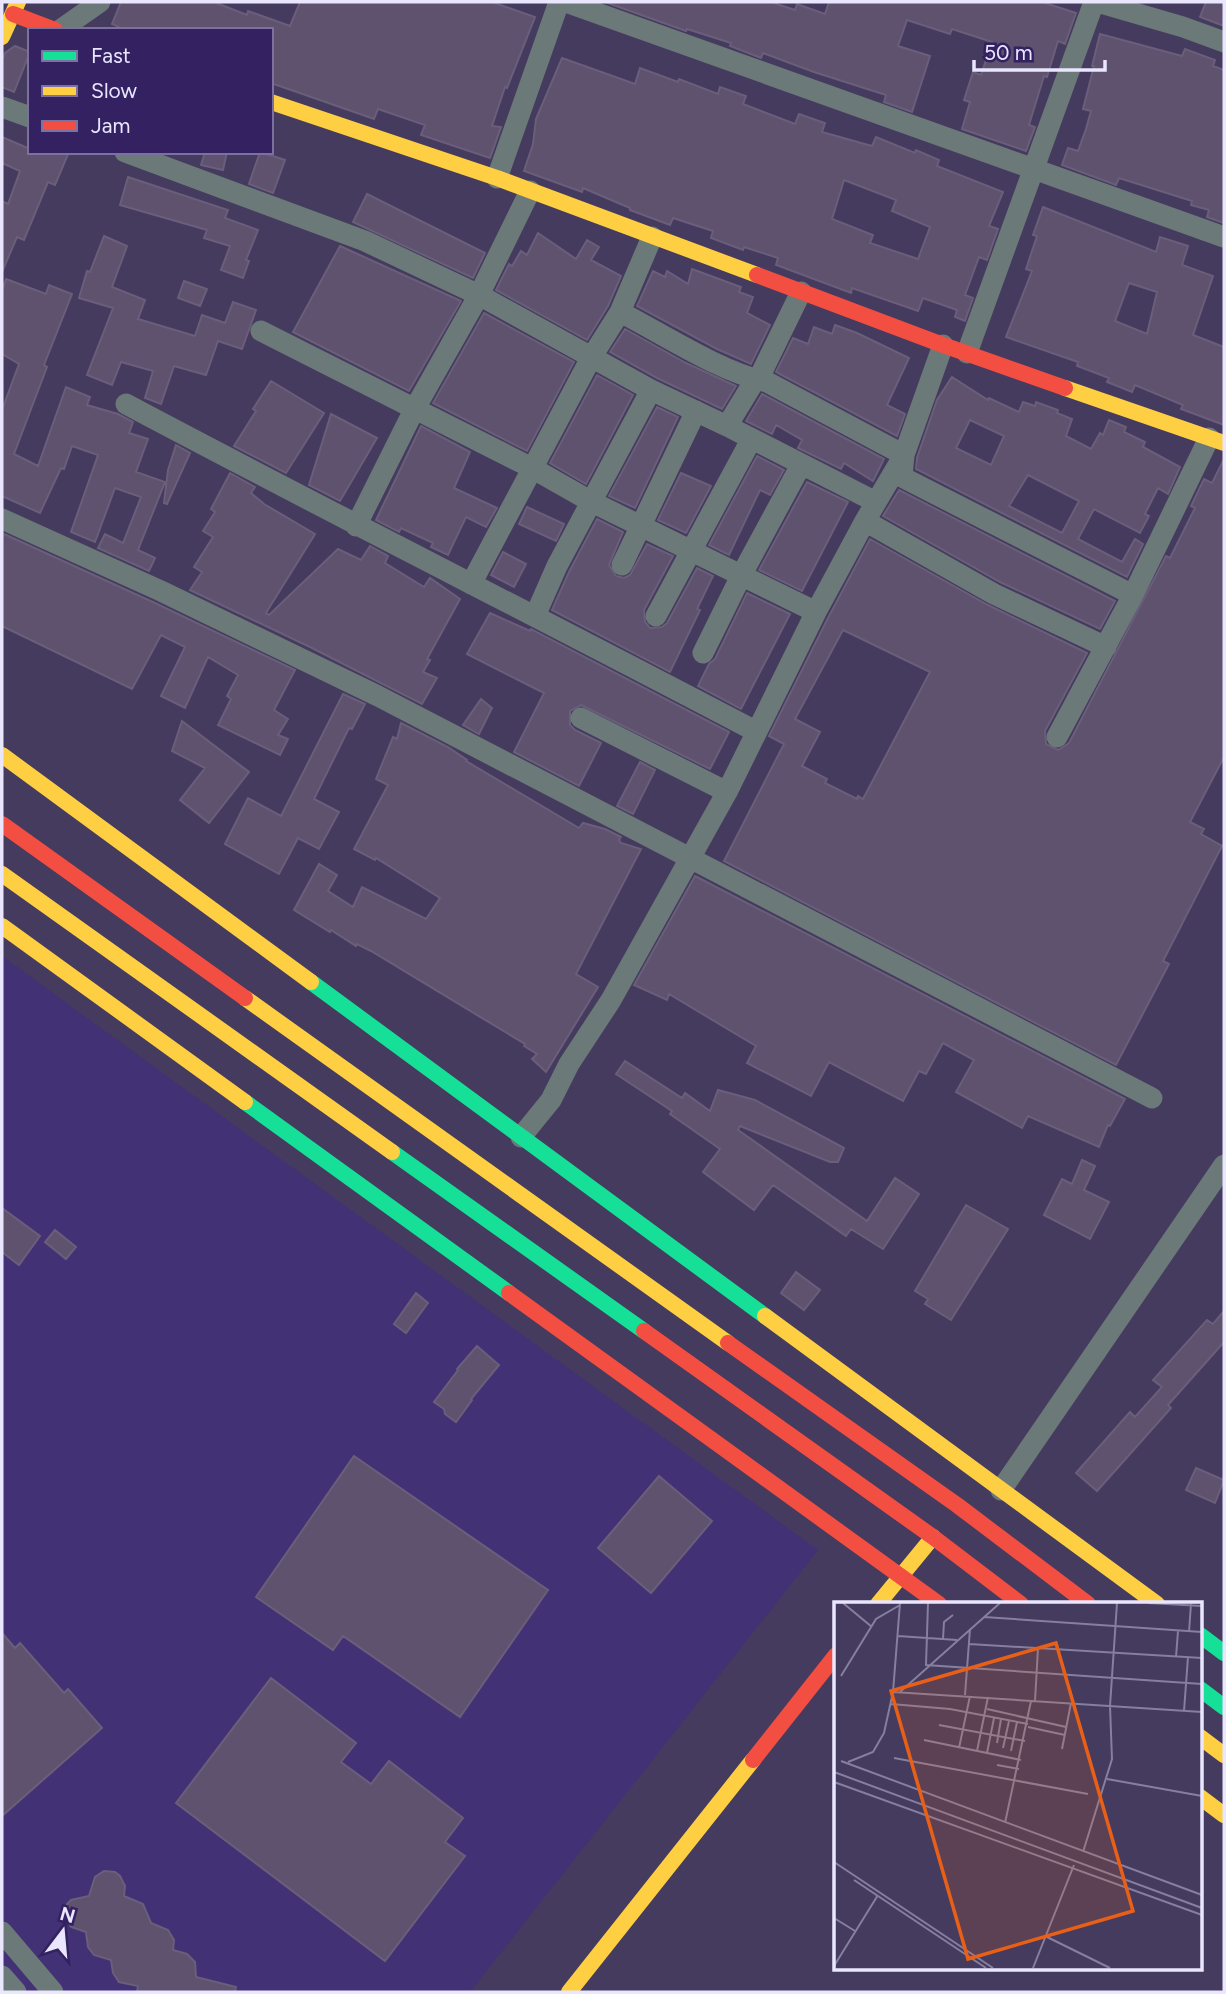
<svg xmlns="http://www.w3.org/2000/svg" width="1226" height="1994" viewBox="0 0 1226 1994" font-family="Figtree,sans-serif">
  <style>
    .built { fill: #433175 }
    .building { fill: #5e526e; stroke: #6a5e7b; stroke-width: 2; fill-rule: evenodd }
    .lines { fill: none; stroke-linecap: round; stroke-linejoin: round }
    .street { stroke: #6b7979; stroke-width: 21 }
    .fast { stroke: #16e098; stroke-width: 16 }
    .slow { stroke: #ffcf43; stroke-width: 16 }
    .jam { stroke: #f24e42; stroke-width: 16 }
    .inset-road { fill: none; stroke: #867f9e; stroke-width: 2 }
    .view { fill: #e86018; fill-opacity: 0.15; stroke: #e86018; stroke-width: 3.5 }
    .inset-edge { fill: none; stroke: #e9e6fe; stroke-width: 3.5 }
  </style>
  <rect width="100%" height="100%" fill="#443b5e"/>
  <path class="built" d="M2 956 818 1550 470 1992H2Z"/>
  <path class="building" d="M121 2H214L247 15 248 11 290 26 300 2H492L535 17 507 88 505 87 492 126 501 127 490 158 421 135 425 125 378 109 374 119 271 83V30H126L112 24Z
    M605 2H771L795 10 797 4 825 14 829 2H1042L1076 13 1065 44 1058 41 1047 77 1044 76 1029 125 1035 127 1026 151 962 129 970 102 964 100 973 72 981 75 992 42 952 29 950 34 907 20 898 46 930 56 912 112 884 102 886 95 814 72 763 53 761 58 730 46 731 43 687 29 686 31Z
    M1206 2H1224V26L1200 17Z
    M1100 34 1182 56 1185 49 1215 60 1213 66 1224 70V223L1207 217 1209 210 1191 205 1192 201 1119 178 1116 185 1062 165 1068 148 1078 151 1086 129 1091 111 1083 109 1094 66H1092Z
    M15 46 30 52 14 92 2 87V61L5 53Z
    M562 58 635 84 640 68 678 82 679 79 718 94 720 87 746 96 743 104 795 124 799 114 825 123 822 132 872 146 876 137 915 153 916 150 939 160 937 166 1003 192 989 226 998 229 987 260 979 257 965 295 973 298 965 321 955 317 957 310 923 298 918 311 852 288 851 293 776 265 778 258 744 247 743 250 711 238 713 231 673 218 670 225 630 210V208L583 188 582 192 524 171 533 144 536 119ZM844 180 896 200 892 211 930 227 918 259 870 243 873 235 832 219Z
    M2 137 30 149V152H69L55 185 48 182 24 240 17 237 2 272V201L8 204 20 171 2 163Z
    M205 152H227L223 170 201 165Z
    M260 152 285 160 273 193 249 184Z
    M128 177 228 210 225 218 258 230 246 260 249 261 243 278 221 270 230 246 204 238 207 230 120 205Z
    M367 194 485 253 473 278 353 222Z
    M1043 207 1156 252 1160 237 1188 246 1182 265 1213 276 1193 335 1224 347V425L1181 409 1183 405 1135 385 1132 392 1107 382 1109 378 1077 366 1078 362 1006 337 1032 271 1026 269 1037 236 1033 235ZM1129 283 1157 292 1147 334 1115 321Z
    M538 233 576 259 587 240 599 247 591 260 621 276 608 306 587 340 496 290 509 264 512 266 521 251 527 255Z
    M104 236 127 246 112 287 145 300 138 319 195 336 202 315 225 323 233 302 256 310 242 349 218 341 206 375 174 366 161 404 145 398 153 371 121 362 112 385 87 375 113 308 79 298 87 271 90 272Z
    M340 246 461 301 409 391 293 332Z
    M692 269 741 287 739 292 753 297 747 313 770 325 751 364 717 349 637 306 653 271 665 277 667 271 688 284Z
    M6 279 46 294 49 285 72 294 44 365 47 367 14 454 38 466 66 387 90 397 87 405 118 414 133 422 129 433 148 439 136 472 165 482 138 550 155 558 149 571 98 548 105 534 123 543 141 497 115 488 95 542 71 532 98 455 72 446 64 469 61 468 40 513 2 496V410L19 364 2 354V291Z
    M184 281 207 289 200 306 178 298Z
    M484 313 574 362 527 451 433 403Z
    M835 325 857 333 909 358 887 405 905 414 897 436 776 372 793 338 808 344 814 327 832 334Z
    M625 329 686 363 736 386 722 409 657 378 610 352Z
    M597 375 633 395 586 484 550 463Z
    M952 377 988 400 989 398 1019 412 1023 402 1035 406 1036 402 1058 410 1057 413 1072 419 1066 436 1091 449 1100 433 1103 435 1109 420 1126 427 1124 432 1145 442 1143 447 1180 467 1168 494 1158 488 1145 514 1149 516 1140 533 1094 509 1078 539 1122 562 1135 539 1143 544 1127 577 916 469 917 458 937 400ZM970 420 1004 436 991 465 956 448ZM1028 475 1079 501 1062 533 1009 506Z
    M271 381 324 413 286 473 234 446 256 411 253 409Z
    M762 394 884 459 873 481 844 463 841 469 798 448 802 440 776 425 772 434 746 421Z
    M657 407 678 417 635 508 609 496Z
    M331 414 377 438 340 501 309 485Z
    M421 426 470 452 454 488 497 508 486 527 466 517 448 555 431 547 433 543 401 528 399 532 376 520Z
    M176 445 190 453 167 504 164 503 168 470Z
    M757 456 784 470 770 495 760 490 729 555 709 545Z
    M1224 459V757L1190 822 1204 829 1201 834 1222 846 1163 961 1169 964 1116 1065 724 861 784 744 769 736 828 618 870 539 988 605 1087 653 1045 731 1046 744 1058 750 1069 743 1166 556 1170 558 1195 508 1191 506 1204 479 1212 483ZM843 630 930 672 863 799 858 796 857 799 825 783 827 779 802 766 820 732 795 719Z
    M230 473 255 487 251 493 264 504 315 534 266 613 269 615 338 549 361 560 370 546 388 556 385 563 424 587 430 578 460 599 427 659 430 660 423 672 437 678 422 704 310 647 190 590 202 572 194 567 213 537 203 531 215 512 211 509Z
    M681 473 711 486 686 533 658 520Z
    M807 482 848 502 802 591 759 570Z
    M899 490 1115 601 1100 629 1000 582 883 516Z
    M527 507 564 524 556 541 519 524Z
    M597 519 623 532 609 565 616 576 624 578 630 575 647 544 673 556 644 610 645 622 650 628 662 627 667 623 697 568 713 576 697 609 700 610 670 672 552 610 569 572Z
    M4 534 155 603 295 670 274 710 288 719 278 735 288 739 280 755 218 725 231 699 227 696 238 675 208 657 185 708 161 696 185 647 161 635 132 689 2 626V538Z
    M503 552 526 564 514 587 491 575Z
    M747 593 790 614 741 709 698 686 709 664 715 659Z
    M490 613 530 631 531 629 729 732 710 769 581 705 570 711V725L575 730 601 743 579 786 514 752 544 693 467 654Z
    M343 694 365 704 352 729 349 728 314 799 339 812 319 849 298 838 279 874 225 844 248 798 281 816Z
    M481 699 492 708 479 734 463 725Z
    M182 721 249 772 209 823 180 800 205 768 172 751Z
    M401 723 448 747 467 760 466 761 579 828 583 823 605 829 621 837 619 840 621 843 641 849 576 974 598 987 546 1072 532 1059 537 1054 524 1046 525 1044 371 951 357 944 356 946 331 930 330 932 294 910 319 864 337 875 328 891 353 907 362 887 426 919 440 898 376 858 375 860 354 849 388 785 376 779 393 737 397 739Z
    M640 762 655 770 633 814 617 806Z
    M695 876 1125 1099 1110 1126 1108 1125 1099 1147 1028 1116 1022 1128 956 1092 974 1060 943 1043 926 1074 919 1071 903 1101 829 1062 811 1096 747 1063 756 1046 669 994 667 1000 634 985Z
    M625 1061 682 1098 685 1093 710 1111 718 1090 755 1100 844 1148 838 1162H830L740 1126 738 1130 867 1221 895 1178 919 1194 883 1249 851 1229 846 1236 773 1185 754 1210 703 1172 720 1149 670 1114 672 1111 616 1074Z
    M1082 1160 1095 1166 1084 1190 1109 1202 1090 1239 1044 1215 1062 1179 1072 1184Z
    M966 1205 1008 1229 951 1320 925 1304 928 1299 915 1291Z
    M2 1208 40 1236 19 1265 2 1252Z
    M55 1230 76 1247 66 1259 45 1242Z
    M796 1272 820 1290 804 1310 781 1293Z
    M416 1293 428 1303 406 1333 394 1324Z
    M1224 1311V1342L1168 1405 1171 1408 1097 1491 1076 1473 1130 1412 1135 1417 1162 1387 1153 1380 1207 1320 1213 1324Z
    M477 1346 499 1365 471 1399 472 1400 456 1422 445 1414 444 1409 434 1402 458 1370 457 1369Z
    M354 1456 548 1590 460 1717 343 1636 333 1650 256 1597Z
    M1196 1468 1224 1480 1215 1503 1186 1490Z
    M659 1476 712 1521 651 1593 598 1548Z
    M2 1633 15 1648 20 1643 64 1693 68 1689 102 1728 2 1816Z
    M271 1678 356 1743 341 1762 371 1784 389 1761 463 1818 445 1842 465 1856 385 1961 176 1803Z
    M104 1871 115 1872 120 1876 125 1886 124 1896 143 1904 151 1923 168 1930 174 1940 173 1950 187 1954 195 1962 196 1977 236 1987 235 1992H137L138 1986 119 1982 113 1973 111 1960 94 1955 88 1947 86 1932 71 1927 64 1913 67 1904 71 1900 89 1896 95 1877Z"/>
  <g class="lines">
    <path class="street" d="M566 2 1224 237
      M1097 2 1183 27 1224 42
      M60 30 100 2
      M2 107 30 117
      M125 152 365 241 479 295 651 390 727 426 876 502
      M497 178 559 2
      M620 312C663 334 720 372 767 382L904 455 902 477 1133 595
      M261 331 532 468 590 501 816 612
      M967 353 1094 2
      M758 380 801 292
      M126 404C335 515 546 621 755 731
      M727 426 755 380
      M2 519 161 591 378 696 1152 1098
      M865 521 994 594 1106 647
      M356 526 414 410 479 295 530 191
      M622 565 696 411
      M471 584 591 358 620 312 652 237
      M535 616 557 566 651 390
      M656 616 751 440
      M703 653 742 574 801 465
      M581 718 727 792
      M1057 737 1133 595 1209 438
      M521 1137 551 1100 569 1064 611 1000 727 792 816 612 865 521 904 455 943 345
      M1001 1490 1224 1165
      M2 1932 53 1992
      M2 1976 16 1992"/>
    <path class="fast" d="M311 982 765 1316
      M245 1102 509 1293
      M392 1152 644 1331
      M1200 1635 1224 1653
      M1200 1689 1224 1707"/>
    <path class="slow" d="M2 37 18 2
      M271 102 497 178 757 275
      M1065 388 1224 443
      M2 755 311 982
      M2 874 392 1152
      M2 926 245 1102
      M245 998 728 1343
      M765 1316 1157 1604
      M878 1604 933 1537
      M1200 1737 1224 1755
      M1200 1797 1224 1815
      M569 1992 753 1760"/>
    <path class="jam" d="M13 14 55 30
      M757 275 943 345 1065 388
      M2 824 245 998
      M509 1293 939 1604
      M644 1331 933 1537 1021 1604
      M728 1343 957 1505 1088 1604
      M753 1760 836 1655"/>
  </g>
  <g transform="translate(834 1602)">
    <rect width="368" height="368" fill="#443b5e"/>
    <path class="inset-road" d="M9 1 38 25M94 1 92 63 368 82M314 1 368 4M150 15 368 30M355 30 357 2M64 34 123 38M109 37 110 20 119 13M135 42 368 56M342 55 344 29M7 74 42 17 66 3M59 90 368 110M66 90 166 1M131 93 136 27M201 99 204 46M57 102 116 107 194 122M153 107 232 125M350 109 354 55M105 123 191 139M194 125 231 133M90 138 187 158M163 141 167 117M125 146 136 94M169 146 175 119M228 147 237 101M143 149 154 95M177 149 183 120M153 151 160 116M60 156 254 192M7 159 368 293M14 160 39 150 50 131 59 90 66 1M163 163 185 167M0 170 368 306M273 177 368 194M0 180 368 313M171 221 197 99M249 250 278 157 276 104 283 1M0 260 159 366M20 278 152 366M0 316 21 329M211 334 276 366M0 364 44 293M199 366 240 263"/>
    <path class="view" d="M222 41 299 309 134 357 57 89Z"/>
    <rect width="368" height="368" class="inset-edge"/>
  </g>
  <rect width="1226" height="1994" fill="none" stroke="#e9e6fe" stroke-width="7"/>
  <rect x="28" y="28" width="245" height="126" fill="#332161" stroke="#7c70a0" stroke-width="2"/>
  <rect x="42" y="51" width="35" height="10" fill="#16e098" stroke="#7c70a0" stroke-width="2"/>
  <text x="91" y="63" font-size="21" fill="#e9e6fe">Fast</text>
  <rect x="42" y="86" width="35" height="10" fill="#ffcf43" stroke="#7c70a0" stroke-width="2"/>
  <text x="91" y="98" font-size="21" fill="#e9e6fe">Slow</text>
  <rect x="42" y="121" width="35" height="10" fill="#f24e42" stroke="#7c70a0" stroke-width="2"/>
  <text x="91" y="133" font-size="21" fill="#e9e6fe">Jam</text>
  <g transform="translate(63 1931) rotate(16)" stroke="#332161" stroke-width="5" paint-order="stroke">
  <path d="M0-5L12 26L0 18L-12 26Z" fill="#e9e6fe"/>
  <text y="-10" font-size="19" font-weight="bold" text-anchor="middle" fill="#e9e6fe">N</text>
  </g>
  <path d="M974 60v10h131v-10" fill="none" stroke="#e9e6fe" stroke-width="3.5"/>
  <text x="984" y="60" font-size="21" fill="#e9e6fe" stroke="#332161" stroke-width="5" paint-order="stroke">50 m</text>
</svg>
